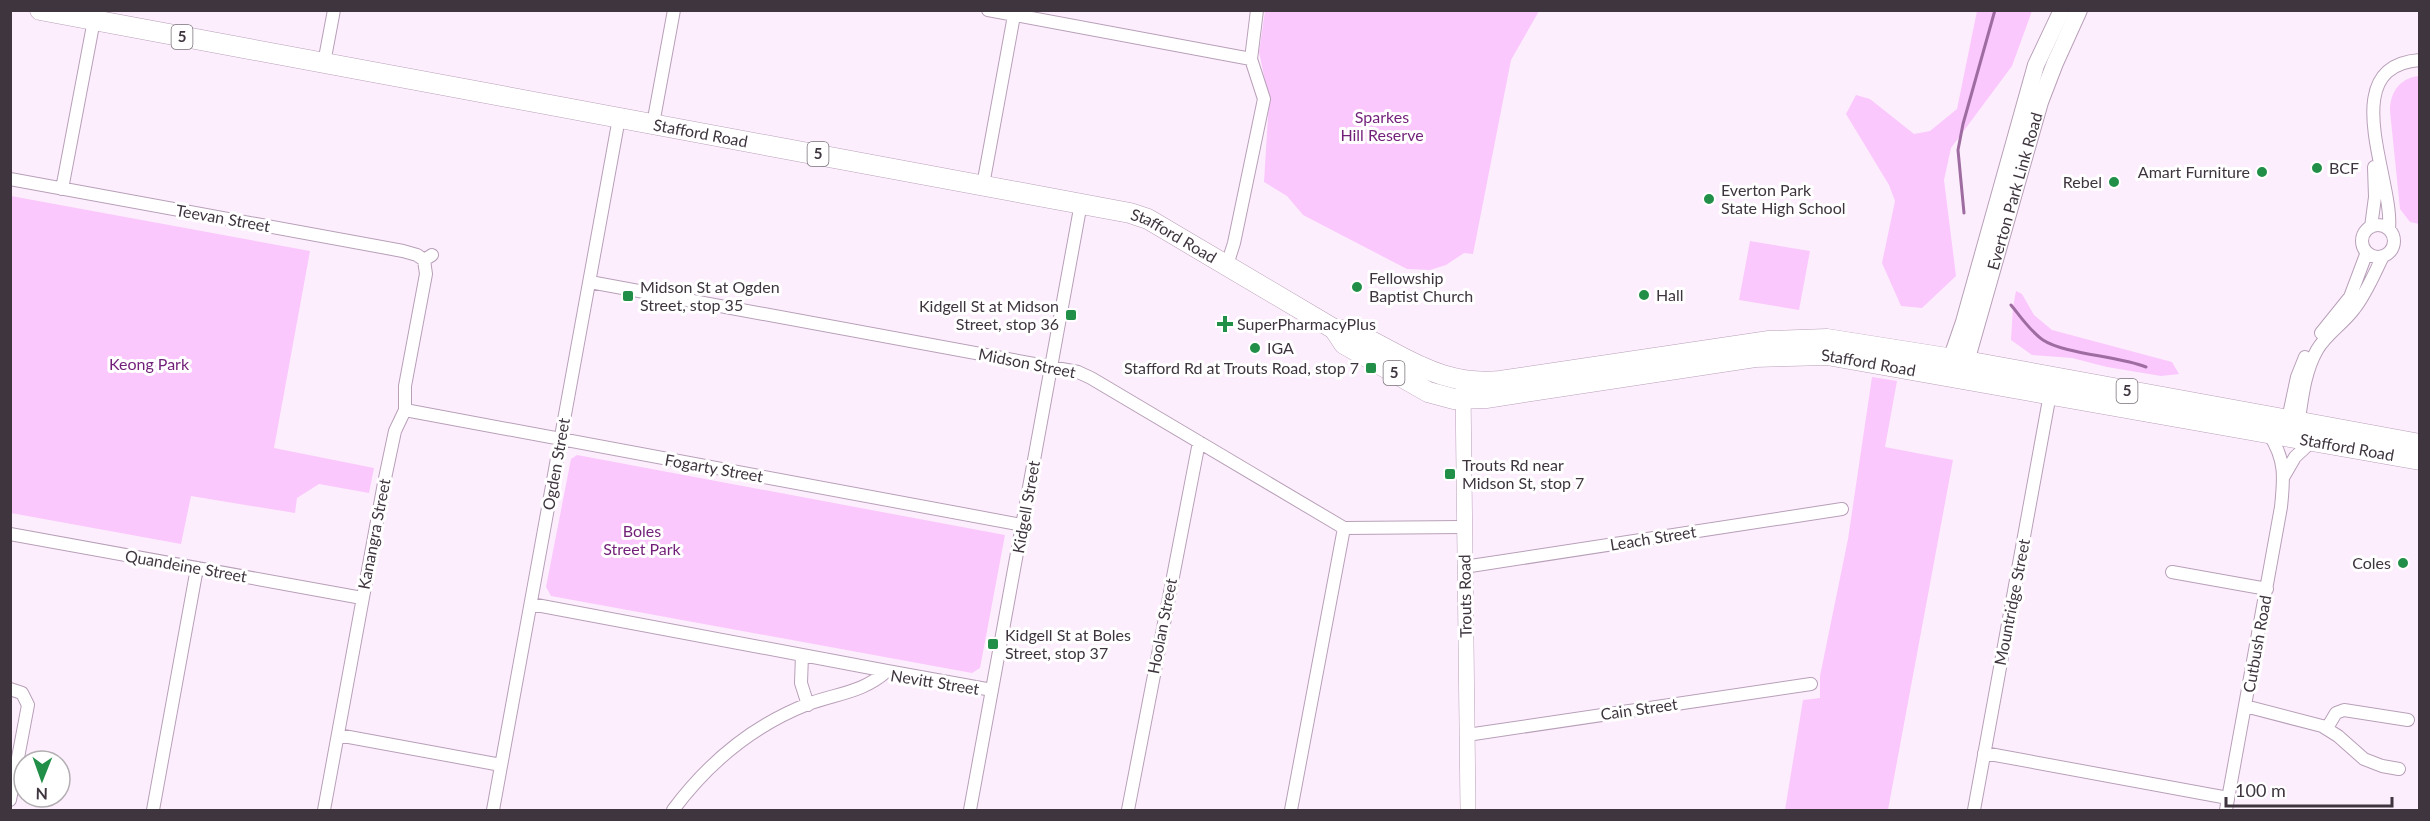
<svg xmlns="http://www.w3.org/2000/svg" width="2430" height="821" viewBox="0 0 2430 821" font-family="Lato,sans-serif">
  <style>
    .green { fill: #fac8fd }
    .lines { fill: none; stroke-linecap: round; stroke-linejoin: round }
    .stream { stroke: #9f6ca1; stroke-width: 3 }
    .minor-casing { stroke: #b8a0b8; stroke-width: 14 }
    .tertiary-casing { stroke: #b8a0b8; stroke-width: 16 }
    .secondary-casing { stroke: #b8a0b8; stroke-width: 18 }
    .trunk-casing { stroke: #b8a0b8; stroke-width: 21 }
    .minor { stroke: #fff; stroke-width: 12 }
    .tertiary { stroke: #fff; stroke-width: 15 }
    .secondary { stroke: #fff; stroke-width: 16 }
    .trunk { stroke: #fff; stroke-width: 20 }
    .poi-dot { fill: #218f48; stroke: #fff; stroke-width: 2 }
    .labels { text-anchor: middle; stroke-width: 6; stroke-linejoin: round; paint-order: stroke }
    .shield { fill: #fff; stroke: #787278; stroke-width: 1.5 }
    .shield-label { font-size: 15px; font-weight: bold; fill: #3e353e }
    .park-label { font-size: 16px; fill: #711f78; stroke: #fff }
    .street-label { font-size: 16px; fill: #3e353e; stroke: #fff }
    .poi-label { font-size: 16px; fill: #3e353e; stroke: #fff; text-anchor: start }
  </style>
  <rect width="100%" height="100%" fill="#fdeefd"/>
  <path class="green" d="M1265 11H1539L1511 60 1473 254 1464 253 1446 265 1430 270 1407 269 1303 215 1287 196 1264 182 1269 100 1259 52Z
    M1977 11H2032L2012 66 1951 148 1944 180 1956 276 1922 308 1901 306 1882 263 1895 201 1889 185 1846 114 1856 95 1870 99 1914 134 1930 131 1957 109Z
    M2419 76 2420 224H2419L2410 222 2400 209 2390 111C2390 93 2399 78 2419 76Z
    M11 196 310 251 274 448 374 468 369 493 319 484 297 498 295 513 191 496 181 544 11 513Z
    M1750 241 1810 251 1799 310 1739 300Z
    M2016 291 2022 294 2034 315 2052 330 2172 362 2179 374 2161 376 2107 367 2072 358 2032 355 2011 340 2013 307Z
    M1872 377 1897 381 1885 447 1953 460 1888 810H1785L1803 700 1820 698V676L1848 539Z
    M577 455 1005 535 980 668 972 673 551 596 546 587 571 459Z"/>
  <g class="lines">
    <path class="stream" d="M1964 213 1958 150 1963 124 1995 10
      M2011 305C2021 317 2030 331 2043 340 2064 354 2118 356 2146 367"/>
    <defs>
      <path id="minor" d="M988 10 1251 59
        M324 63 334 10
        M653 124 674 10
        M10 179 403 251 417 255 424 260 432 255
        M983 185 1015 10
        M62 189 94 20
        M2362 241a16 16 0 1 1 32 0a16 16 0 1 1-32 0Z
        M2371 227 2375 197 2374 167
        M2389 229C2394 179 2334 66 2420 60
        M1227 265 1234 243 1264 99 1251 59 1257 10
        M590 282 1078 372 1091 378 1344 528 1464 527
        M2321 333 2350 297 2367 252
        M405 410 1022 525
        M2287 424 2297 377 2305 357
        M2298 426C2302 400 2304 373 2317 350 2326 334 2343 324 2354 309 2366 294 2374 274 2383 256
        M2284 476 2295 457 2311 442
        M10 534 362 598
        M1464 567 1842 509
        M2172 572 2267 589
        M531 604 887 671
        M802 655 801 683 808 705
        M10 689 22 693 28 705 10 800
        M2245 706 2322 726 2338 736 2364 759 2382 766 2399 769
        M2327 728 2336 713 2344 710 2408 720
        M338 735 501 765
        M1467 735 1811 684
        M1984 753 2228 798
        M153 810 197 568
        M324 810 384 483 395 431 405 410V386L426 274 424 260
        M493 810 619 118
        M673 810C708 763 752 726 808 704 838 693 862 693 887 671L992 690
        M970 810 1081 203
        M1128 810 1199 442
        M1291 810 1344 528
        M1974 810 2050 394
        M2226 810 2281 507C2284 478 2286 460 2269 434"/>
      <path id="tertiary" d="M1463 388 1468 810"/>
      <g id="secondary">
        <path d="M1947 371 1964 322 2036 65 2062 10"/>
        <path id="s1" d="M1963 372 2040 102 2055 63 2079 10"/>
      </g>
      <g id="trunk">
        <path id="s2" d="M40 10 1130 213 1148 219 1334 329C1358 332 1369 340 1390 351 1426 371 1458 385 1500 381L1769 341 1827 339 1966 361 2420 444"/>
        <path id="s3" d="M1334 329 1344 344 1428 392 1454 399 1486 398 1755 357 1827 355 2420 460"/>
      </g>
    </defs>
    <use href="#minor" class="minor-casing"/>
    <use href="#tertiary" class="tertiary-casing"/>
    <use href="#secondary" class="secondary-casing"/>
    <use href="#trunk" class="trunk-casing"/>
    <use href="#minor" class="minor"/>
    <use href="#tertiary" class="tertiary"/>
    <use href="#secondary" class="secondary"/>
    <use href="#trunk" class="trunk"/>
  </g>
  <g class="poi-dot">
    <circle cx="2317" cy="168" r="6"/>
    <circle cx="2262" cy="172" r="6"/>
    <circle cx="2114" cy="182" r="6"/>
    <circle cx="1709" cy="199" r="6"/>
    <circle cx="1357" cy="287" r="6"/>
    <circle cx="1644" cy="295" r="6"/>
    <rect x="622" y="290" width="12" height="12" rx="3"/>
    <rect x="1065" y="309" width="12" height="12" rx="3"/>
    <path d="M1222 315h6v6h6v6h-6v6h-6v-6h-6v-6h6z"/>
    <circle cx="1255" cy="348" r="6"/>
    <rect x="1365" y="362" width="12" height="12" rx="3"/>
    <rect x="1444" y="468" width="12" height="12" rx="3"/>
    <circle cx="2403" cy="563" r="6"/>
    <rect x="987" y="638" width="12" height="12" rx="3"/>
  </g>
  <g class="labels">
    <g class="shield">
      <rect x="171.5" y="25" width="21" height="24" rx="4.5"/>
      <rect x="807.5" y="142" width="21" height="24" rx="4.5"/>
      <rect x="1383.5" y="361" width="21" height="24" rx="4.5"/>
      <rect x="2116.5" y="379" width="21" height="24" rx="4.5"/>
    </g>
    <g class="shield-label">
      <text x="182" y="42">5</text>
      <text x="818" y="159">5</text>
      <text x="1394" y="378">5</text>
      <text x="2127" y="396">5</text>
    </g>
    <g class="park-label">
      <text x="1382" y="123">Sparkes<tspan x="1382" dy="18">Hill Reserve</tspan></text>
      <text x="149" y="370">Keong Park</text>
      <text x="642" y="537">Boles<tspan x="642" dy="18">Street Park</tspan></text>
    </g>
    <g class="street-label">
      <text dy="6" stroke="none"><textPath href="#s2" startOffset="672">Stafford Road</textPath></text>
      <text dy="6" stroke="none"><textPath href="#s1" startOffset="188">Everton Park Link Road</textPath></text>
      <text transform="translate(223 218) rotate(10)" y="6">Teevan Street</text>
      <text dy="6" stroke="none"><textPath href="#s2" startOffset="1158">Stafford Road</textPath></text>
      <text dy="6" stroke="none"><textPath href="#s3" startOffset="560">Stafford Road</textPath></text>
      <text transform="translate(1027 363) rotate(11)" y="6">Midson Street</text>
      <text dy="6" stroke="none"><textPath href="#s3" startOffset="1046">Stafford Road</textPath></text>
      <text transform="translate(556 464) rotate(-80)" y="6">Ogden Street</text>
      <text transform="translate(714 468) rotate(10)" y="6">Fogarty Street</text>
      <text transform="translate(1026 507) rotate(-80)" y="6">Kidgell Street</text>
      <text transform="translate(374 534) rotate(-79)" y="6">Kanangra Street</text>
      <text transform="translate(1653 538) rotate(-9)" y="6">Leach Street</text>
      <text transform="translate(186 566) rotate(10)" y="6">Quandeine Street</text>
      <text transform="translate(1465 596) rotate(-91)" y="6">Trouts Road</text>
      <text transform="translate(2012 602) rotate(-79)" y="6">Mountridge Street</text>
      <text transform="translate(1162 626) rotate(-79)" y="6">Hoolan Street</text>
      <text transform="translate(2257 644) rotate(-80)" y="6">Cutbush Road</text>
      <text transform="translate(935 682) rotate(9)" y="6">Nevitt Street</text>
      <text transform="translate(1639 709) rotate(-8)" y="6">Cain Street</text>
    </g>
    <g class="poi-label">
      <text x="2329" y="174">BCF</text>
      <text x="2250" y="178" text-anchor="end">Amart Furniture</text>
      <text x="2102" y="188" text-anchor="end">Rebel</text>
      <text x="1721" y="196">Everton Park<tspan x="1721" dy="18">State High School</tspan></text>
      <text x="1369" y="284">Fellowship<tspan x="1369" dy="18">Baptist Church</tspan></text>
      <text x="640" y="293">Midson St at Ogden<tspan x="640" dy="18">Street, stop 35</tspan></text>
      <text x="1656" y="301">Hall</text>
      <text x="1059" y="312" text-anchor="end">Kidgell St at Midson<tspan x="1059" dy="18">Street, stop 36</tspan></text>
      <text x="1237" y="330">SuperPharmacyPlus</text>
      <text x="1267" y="354">IGA</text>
      <text x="1359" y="374" text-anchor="end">Stafford Rd at Trouts Road, stop 7</text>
      <text x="1462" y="471">Trouts Rd near<tspan x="1462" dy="18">Midson St, stop 7</tspan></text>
      <text x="2391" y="569" text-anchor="end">Coles</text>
      <text x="1005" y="641">Kidgell St at Boles<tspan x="1005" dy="18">Street, stop 37</tspan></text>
    </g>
  </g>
  <rect width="2430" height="821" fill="none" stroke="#3e353e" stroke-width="24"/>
  <g transform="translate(42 779) rotate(181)"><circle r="28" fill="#ffffff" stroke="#b2aeb2" stroke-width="1.5"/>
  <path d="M0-4.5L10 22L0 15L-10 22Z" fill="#218f48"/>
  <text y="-9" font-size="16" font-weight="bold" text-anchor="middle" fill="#3e353e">N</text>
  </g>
  <path d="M2226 797v9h166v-9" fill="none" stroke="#3e353e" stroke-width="3"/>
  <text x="2235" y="797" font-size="18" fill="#3e353e" stroke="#ffffff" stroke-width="4.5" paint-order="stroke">100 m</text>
</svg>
